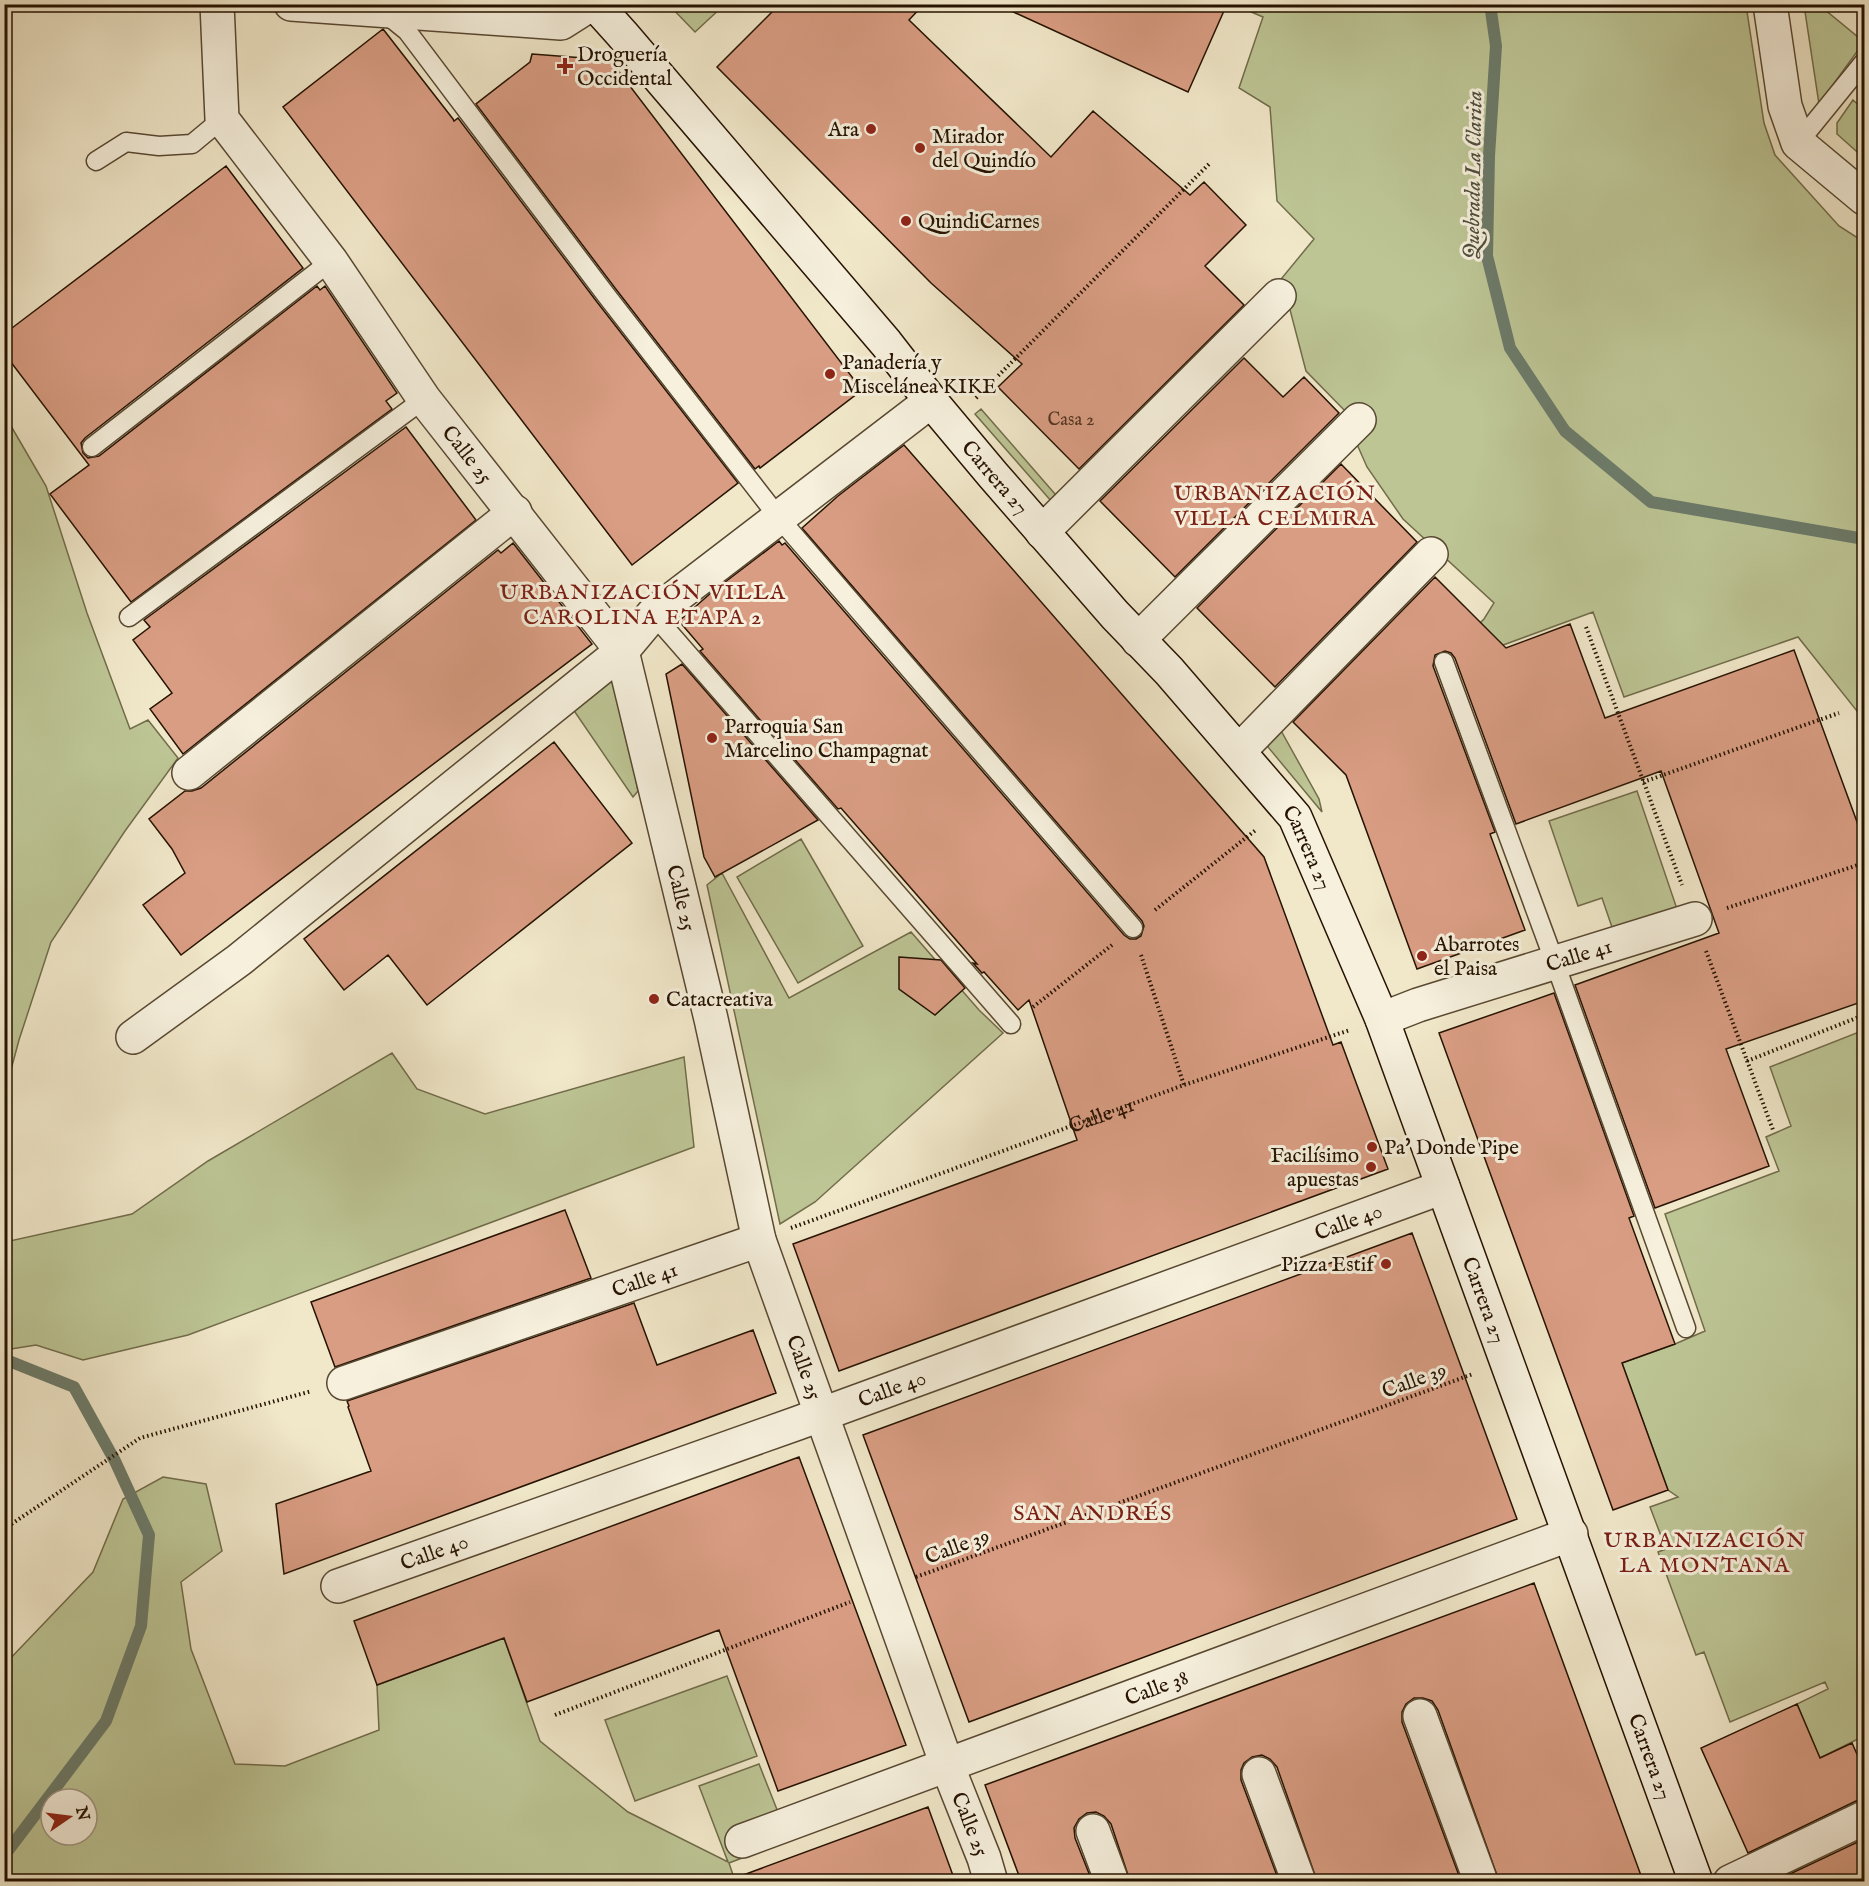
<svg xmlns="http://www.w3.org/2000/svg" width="1869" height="1886" viewBox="0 0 1869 1886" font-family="'IM FELL English',serif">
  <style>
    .green { fill: #bdc595; stroke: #716c4a; stroke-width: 1.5; fill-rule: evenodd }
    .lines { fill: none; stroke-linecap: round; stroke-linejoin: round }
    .stream { stroke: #6c7b6a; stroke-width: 12 }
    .building { fill: #d99d83; stroke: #251200; stroke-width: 1.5 }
    .lane-casing { stroke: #584832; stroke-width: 21 }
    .street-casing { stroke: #584832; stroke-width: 36 }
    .secondary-casing { stroke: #251200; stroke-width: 36 }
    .path { stroke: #251200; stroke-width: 4; stroke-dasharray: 1.5 3; stroke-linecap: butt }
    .lane { stroke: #f6f0dd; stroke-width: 18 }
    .street { stroke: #f6f0dd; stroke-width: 33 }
    .secondary { stroke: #f6f0dd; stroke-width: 33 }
    .poi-dot { fill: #8f2418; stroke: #f6f0dd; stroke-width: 2 }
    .labels { text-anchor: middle; stroke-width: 6; stroke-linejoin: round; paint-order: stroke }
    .number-label { font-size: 18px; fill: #523521 }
    .poi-label { font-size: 21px; fill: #251200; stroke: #f6f0dd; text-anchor: start }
    .street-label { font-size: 21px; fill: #251200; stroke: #f6f0dd }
    .water-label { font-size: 22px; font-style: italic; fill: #4f4f3e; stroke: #f6f0dd }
    .neighbourhood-label { font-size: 22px; letter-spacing: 1.5px; fill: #7a1f14; stroke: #f6f0dd }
  </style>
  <rect width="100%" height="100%" fill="#f1e8ca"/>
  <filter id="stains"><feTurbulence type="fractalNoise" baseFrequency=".00333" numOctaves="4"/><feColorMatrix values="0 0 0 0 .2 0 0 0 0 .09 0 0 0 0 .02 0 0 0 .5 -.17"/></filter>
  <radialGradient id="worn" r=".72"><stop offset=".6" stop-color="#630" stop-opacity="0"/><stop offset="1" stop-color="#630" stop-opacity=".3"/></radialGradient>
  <path class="green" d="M669 5H724L695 32Z
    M1235 5H1746L1764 123 1775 155 1839 226 1864 242V725L1861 716 1798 637 1624 697 1593 612 1468 658 1464 639 1484 619 1494 603 1403 519 1367 467 1356 442 1351 417 1306 371 1288 302 1277 284 1314 239 1277 201 1270 107 1239 88 1263 17Z
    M1804 5H1819L1864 42 1819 104Z
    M1853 100 1864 110V158L1837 134V123Z
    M981 409 1062 502H1052L975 414Z
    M4 414 46 486 87 613 130 729 148 720 178 758 125 831 51 942 19 1040 8 1081 5 1082Z
    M608 675C626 698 632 761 638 791L633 797 562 693Z
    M1279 727 1319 799 1322 812 1268 747V740Z
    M1637 791 1678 912 1614 933 1602 898 1578 906 1549 821Z
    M801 839 863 946 798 983 737 877Z
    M722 873 789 998 911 932 979 1010 1003 1033 815 1202 780 1224 707 885Z
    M1864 1030V1736L1820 1758 1797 1704 1828 1689 1825 1682 1730 1722 1704 1652 1696 1655 1658 1552 1666 1549 1650 1507 1678 1497 1668 1490 1622 1363 1675 1344 1705 1331 1665 1214 1779 1171 1766 1137 1791 1126 1770 1067Z
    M392 1053 417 1089 485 1114 684 1057 694 1147 188 1335 83 1360 36 1345 11 1349 5 1357V1242L132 1214 208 1161Z
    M163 1477 206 1484 222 1551 181 1582 191 1649 235 1764 285 1766 379 1730 377 1685 504 1638 540 1741 628 1812 728 1862 699 1786 759 1764 789 1840 729 1863 735 1881H5L4 1665 93 1572 123 1499ZM51 1799H87V1835H51Z
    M727 1676 757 1756 635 1801 605 1720Z"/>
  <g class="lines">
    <path class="stream" d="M1490 4 1496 46 1489 156 1487 256 1510 348 1565 431 1651 502 1864 539
      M4 1359 74 1387 115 1461 149 1535 141 1626 106 1721 4 1856"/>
  </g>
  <path class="building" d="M780 4H924L909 20 1051 157 1093 111 1190 195 1204 182 1246 225 1205 266 1244 305 1079 469 998 387 1022 364 931 283 717 67Z
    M996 4H1227L1188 92Z
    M383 29 453 119 454 121 458 118 597 302 738 483 632 565 283 107Z
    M532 54 610 60 862 390 760 468 759 466 755 469 615 288 476 104 530 62Z
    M226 166 303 268 85 438 81 443 83 453 88 458 99 456 317 286 320 290 325 286 397 393 386 401 392 409 131 602 50 494 89 465 4 353V334Z
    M1244 358 1283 397 1304 377 1339 413 1175 577 1100 501Z
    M406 427 476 520 183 754 150 709 172 693 133 640 150 627 144 620Z
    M904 445 1264 857 1333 1045 1341 1042 1388 1169 839 1371 793 1244 1077 1140 1029 1000 1018 1010 984 972 982 973 973 963 977 964 869 840 841 808 838 809 700 651 703 649 679 621 712 592 779 541 782 545 785 543 1124 935 1130 939H1136L1141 936 1144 926 1142 921 802 528 838 496Z
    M1341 464 1417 542 1275 687 1197 608Z
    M513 543 592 644 181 955 143 905 185 873 172 849 149 819 185 791H192L201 788 498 550 501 553Z
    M1435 577 1506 648 1570 624 1605 718 1794 650 1864 841V1001L1726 1049 1769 1166 1655 1208 1575 985 1719 933 1661 771 1516 824 1455 658 1451 653 1445 651 1435 655 1433 666 1495 832 1490 834 1525 930 1417 969 1346 775 1293 722Z
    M682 664 818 820 715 877 704 857 666 674Z
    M554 742 632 843 427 1005 388 955 344 990 304 939Z
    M899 957 941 960 965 988 935 1015 899 989Z
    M1554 993 1634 1216 1629 1218 1675 1344 1622 1363 1668 1490 1613 1510 1439 1033Z
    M565 1210 591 1278 335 1367 311 1302Z
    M1412 1233 1517 1519 969 1722 863 1435Z
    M634 1303 657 1365 753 1330 776 1393 284 1574 276 1504 371 1471 348 1407 349 1406 347 1401Z
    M799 1457 906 1745 778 1791 719 1630 527 1702 504 1638 377 1685 354 1621Z
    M1534 1583 1643 1881H1499L1438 1710 1432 1701 1423 1698H1414L1406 1704 1402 1712V1722L1461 1881H1317L1277 1767 1270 1759 1262 1755 1252 1757 1244 1763 1241 1770V1780L1279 1881H1130L1111 1824 1104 1816 1096 1812 1087 1813 1079 1819 1074 1828 1075 1838 1092 1881H1021L985 1785Z
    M1797 1704 1820 1758 1852 1743 1864 1770V1799L1856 1801 1748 1853 1701 1748Z
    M928 1807 955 1881H735V1878Z
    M1864 1839V1881H1775Z"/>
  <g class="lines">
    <defs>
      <path id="lane" d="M386 14 407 31 606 295 779 518 1133 928
        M1798 143 1864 62
        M96 161 126 142 159 146 192 144 222 119
        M92 447 331 261
        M653 614 1011 1024
        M129 617 424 399
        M1444 662 1555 963 1686 1328"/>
      <g id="street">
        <path id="s2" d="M217 4 222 119 331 261 424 399 622 651 711 1019 759 1240 947 1765 984 1858 991 1882"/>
        <path d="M291 4 561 23 591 4"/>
        <path d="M1770 4 1785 106 1798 143 1864 198"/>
        <path d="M1042 532 1279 296"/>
        <path d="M1138 640 1359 420"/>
        <path d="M1239 751 1431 554"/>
        <path d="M189 773 515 512"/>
        <path id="s3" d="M1382 1019 1418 1005 1695 919"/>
        <path d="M133 1037 239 960 622 651 653 614 931 401"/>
        <path id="s4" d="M344 1383 759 1240"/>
        <path id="s5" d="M338 1586 798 1423 1443 1187"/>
        <path d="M1420 1716 1481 1882"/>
        <path d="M1259 1774 1299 1882"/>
        <path d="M1093 1831 1112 1882"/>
        <path id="s6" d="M742 1841 1571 1534"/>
        <path d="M1730 1882 1864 1818"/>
      </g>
      <g id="secondary">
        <path id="s7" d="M595 4 622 34 886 343 931 401 993 475 1115 615 1169 671 1295 817 1382 1019 1696 1882"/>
      </g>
    </defs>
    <use href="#lane" class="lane-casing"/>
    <use href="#street" class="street-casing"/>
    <use href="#secondary" class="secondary-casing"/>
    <g class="path">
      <path d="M976 398 1209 164"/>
      <path d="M1586 627 1682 885"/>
      <path d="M1643 782 1839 713"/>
      <path d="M1727 908 1864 863"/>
      <path d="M1155 910 1257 829"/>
      <path d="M1706 951 1773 1130"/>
      <path d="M1141 955 1184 1085"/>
      <path d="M1033 1007 1112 945"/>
      <path d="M1747 1061 1864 1015"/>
      <path id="s1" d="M791 1228 1184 1085 1350 1030"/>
      <path d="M4 1529 140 1438 312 1391"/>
      <path d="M916 1577 1473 1374"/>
      <path d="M555 1715 850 1602"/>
    </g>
    <use href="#lane" class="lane"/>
    <use href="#street" class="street"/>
    <use href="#secondary" class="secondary"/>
  </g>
  <g class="poi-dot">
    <path d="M562 57h6v6h6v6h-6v6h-6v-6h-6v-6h6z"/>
    <circle cx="871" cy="129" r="6"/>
    <circle cx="920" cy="148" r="6"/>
    <circle cx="906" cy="221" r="6"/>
    <circle cx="830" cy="374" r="6"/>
    <circle cx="712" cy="738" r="6"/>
    <circle cx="1422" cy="956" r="6"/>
    <circle cx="654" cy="999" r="6"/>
    <circle cx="1372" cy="1147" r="6"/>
    <circle cx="1371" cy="1167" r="6"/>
    <circle cx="1386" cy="1264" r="6"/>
  </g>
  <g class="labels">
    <g class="number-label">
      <text x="1071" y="425">Casa 2</text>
    </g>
    <g class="poi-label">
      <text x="577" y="61">Droguería<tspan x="577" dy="24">Occidental</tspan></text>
      <text x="859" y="136" text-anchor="end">Ara</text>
      <text x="932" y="143">Mirador<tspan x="932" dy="24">del Quindío</tspan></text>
      <text x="918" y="228">QuindiCarnes</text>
      <text x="842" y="369">Panadería y<tspan x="842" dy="24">Miscelánea KIKE</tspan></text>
      <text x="724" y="733">Parroquia San<tspan x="724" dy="24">Marcelino Champagnat</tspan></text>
      <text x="1434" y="951">Abarrotes<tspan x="1434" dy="24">el Paisa</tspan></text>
      <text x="666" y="1006">Catacreativa</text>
      <text x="1384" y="1154">Pa' Donde Pipe</text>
      <text x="1359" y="1162" text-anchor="end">Facilísimo<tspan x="1359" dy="24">apuestas</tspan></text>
      <text x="1374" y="1271" text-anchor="end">Pizza Estif</text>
    </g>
    <g class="street-label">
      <text dy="7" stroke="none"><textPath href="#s2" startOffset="531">Calle 25</textPath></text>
      <text dy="7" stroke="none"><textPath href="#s7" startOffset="620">Carrera 27</textPath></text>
      <text dy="7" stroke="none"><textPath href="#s7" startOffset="1106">Carrera 27</textPath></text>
      <text dy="7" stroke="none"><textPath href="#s2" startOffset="1035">Calle 25</textPath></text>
      <text dy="7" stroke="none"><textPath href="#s3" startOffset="207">Calle 41</textPath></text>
      <text dy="7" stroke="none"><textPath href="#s1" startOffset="330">Calle 41</textPath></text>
      <text dy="7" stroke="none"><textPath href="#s5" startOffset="1074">Calle 40</textPath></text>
      <text dy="7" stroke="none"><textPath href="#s4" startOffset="318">Calle 41</textPath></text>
      <text dy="7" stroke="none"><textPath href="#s7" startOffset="1592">Carrera 27</textPath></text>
      <text dy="7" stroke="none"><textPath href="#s2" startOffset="1521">Calle 25</textPath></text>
      <text transform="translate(1414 1380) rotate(-20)" y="7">Calle 39</text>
      <text dy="7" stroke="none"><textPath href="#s5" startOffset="588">Calle 40</textPath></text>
      <text transform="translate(957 1546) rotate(-20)" y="7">Calle 39</text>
      <text dy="7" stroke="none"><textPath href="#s5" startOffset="102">Calle 40</textPath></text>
      <text dy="7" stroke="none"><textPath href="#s6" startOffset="442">Calle 38</textPath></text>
      <text dy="7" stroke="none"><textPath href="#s7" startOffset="2078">Carrera 27</textPath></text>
      <text dy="7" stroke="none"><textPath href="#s2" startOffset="2007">Calle 25</textPath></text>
    </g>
    <g class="water-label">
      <text transform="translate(1472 175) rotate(-89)" y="8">Quebrada La Clarita</text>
    </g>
    <g class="neighbourhood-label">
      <text x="1275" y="500">URBANIZACIÓN<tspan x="1275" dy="25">VILLA CELMIRA</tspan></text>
      <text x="643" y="599">URBANIZACIÓN VILLA<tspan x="643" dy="25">CAROLINA ETAPA 2</tspan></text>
      <text x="1093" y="1520">SAN ANDRÉS</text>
      <text x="1705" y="1547">URBANIZACIÓN<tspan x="1705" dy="25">LA MONTANA</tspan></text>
    </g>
  </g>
  <rect width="1869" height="1886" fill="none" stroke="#f1e8ca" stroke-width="24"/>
  <rect x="6" y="6" width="1857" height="1874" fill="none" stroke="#251200" stroke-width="3"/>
  <rect x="12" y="12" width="1845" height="1862" fill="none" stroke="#251200" stroke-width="1.5"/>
  <g transform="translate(69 1817) rotate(76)"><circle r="28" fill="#f6f0dd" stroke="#a29785" stroke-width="1.5"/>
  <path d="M0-4.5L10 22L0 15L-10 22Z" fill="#8f2418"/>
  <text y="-9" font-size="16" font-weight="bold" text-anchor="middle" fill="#251200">N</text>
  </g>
  <rect width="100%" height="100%" filter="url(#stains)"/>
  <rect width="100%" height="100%" fill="url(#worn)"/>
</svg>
